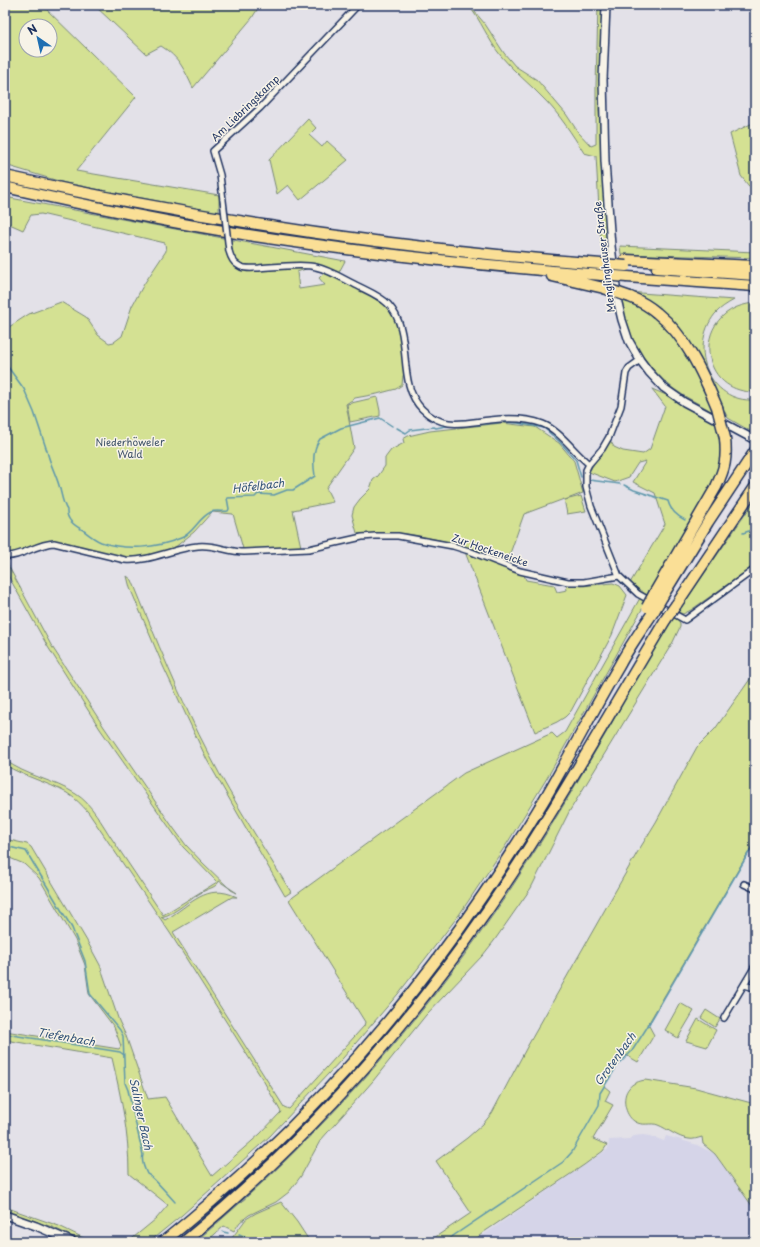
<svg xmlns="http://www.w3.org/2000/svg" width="760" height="1247" viewBox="0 0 760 1247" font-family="'Playpen Sans',sans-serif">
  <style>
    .built { fill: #d5d4e8 }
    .green { fill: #d4e193; stroke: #788878; fill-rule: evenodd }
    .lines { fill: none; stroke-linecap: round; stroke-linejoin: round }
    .stream { stroke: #5e97ac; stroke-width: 1.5 }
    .street-casing { stroke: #1b2f5e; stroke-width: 8 }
    .secondary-casing { stroke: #1b2f5e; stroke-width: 10 }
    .highway-casing { stroke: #1b2f5e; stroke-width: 13 }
    .street { stroke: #f7f3e8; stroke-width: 5 }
    .secondary { stroke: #f7f3e8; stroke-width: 7 }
    .highway { stroke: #fadf96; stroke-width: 10 }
    .street-bridge-casing { stroke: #1b2f5e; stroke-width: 8; stroke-linecap: butt }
    .highway-bridge-casing { stroke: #1b2f5e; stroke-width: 13; stroke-linecap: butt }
    .street-bridge { stroke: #f7f3e8; stroke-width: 5 }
    .highway-bridge { stroke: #fadf96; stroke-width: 10 }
    .labels { text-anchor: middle; stroke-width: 3; stroke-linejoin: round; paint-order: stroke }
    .street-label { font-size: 10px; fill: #1b2f5e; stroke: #f7f3e8 }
    .park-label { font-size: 10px; fill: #405369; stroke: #f7f3e8 }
    .water-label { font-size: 11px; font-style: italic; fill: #315278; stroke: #f7f3e8 }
  </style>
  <rect width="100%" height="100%" fill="#e3e1e8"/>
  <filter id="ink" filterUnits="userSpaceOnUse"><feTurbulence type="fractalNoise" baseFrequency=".025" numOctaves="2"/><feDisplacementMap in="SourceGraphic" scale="8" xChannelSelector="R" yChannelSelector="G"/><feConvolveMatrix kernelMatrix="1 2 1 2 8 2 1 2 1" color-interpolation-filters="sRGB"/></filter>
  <g filter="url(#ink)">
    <path class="built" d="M642 1135 651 1136 664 1141 666 1136 678 1139 697 1145 715 1154 755 1210V1242H473L608 1149 609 1140 629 1139 634 1136Z"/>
    <path class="green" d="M5 5H42L136 97 76 171 219 195V213L65 183 5 165ZM26 26H50V50H26Z
      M94 5H260L252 18 193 88C184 69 179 57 161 46L146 54Z
      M468 5H469L485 24 504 53 515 66 537 80 566 114 578 132 591 146 596 144V87L598 5H602L599 110 607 245 601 244 596 156 584 153C572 134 560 115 544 99 530 84 514 72 501 56 488 40 481 20 468 5Z
      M308 119 316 128 309 135 322 147 327 141 348 160 300 200 288 185 277 194 269 160Z
      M755 122V194L741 176 730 134Z
      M5 197 345 261 338 274 317 265 297 272 299 289 325 285 319 278 324 273C343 280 360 289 377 300 380 302 384 304 387 307 402 323 402 351 405 372L403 376 402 385 396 389 377 394 355 398 346 404 354 448 326 488 333 502 293 510 301 547 244 552 233 514 212 512 194 532 169 552 136 561 48 544V541L14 554H5V327H9L29 314 61 302 86 317 98 335 109 343 114 342 122 336 132 306 144 284 166 251 165 243 41 214 31 215 23 230 5 222Z
      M620 246 755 252V258L621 254Z
      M627 292 734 300C727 304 720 308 715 314 688 348 709 403 755 400V428L752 432 728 418 693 351Z
      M623 298C639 305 656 315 668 328 687 347 704 387 713 412 700 404 686 398 674 389 652 372 626 339 623 310 622 307 623 302 623 298Z
      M755 303V392C696 393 691 308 755 303Z
      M652 389 666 395 714 421 722 437 721 462 703 501 647 595 630 583 665 524 655 493 633 482 646 461 638 463 629 477 615 482 589 472C595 460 605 452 610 440L614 447 623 451 643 454 650 449 665 406Z
      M377 397 380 411V416L350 422 347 404Z
      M502 423 535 427 559 443 574 461 583 493 565 500 581 496 586 511 567 514 564 499 524 514 507 562C472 549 435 536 397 533 384 532 372 534 360 534L357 533 352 515 354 507 360 499 370 489 373 480 378 476 385 466V458L391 450 404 443 403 439 408 436 430 431Z
      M755 500V565L691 610 683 614 678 612Z
      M465 552 524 575 526 580 554 585 557 592 567 590 566 584 582 586 613 583 620 586 627 595 612 635 571 711 565 717 557 722 535 732Z
      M5 561H7L9 567 51 645 104 727 172 826 186 845 202 862 231 890 237 893 219 881C217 887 210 888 204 891 190 898 177 914 161 917L165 920C191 905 206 882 237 897H232L173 932 284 1107 289 1109 364 1026 365 1022 289 900 464 773 552 733 557 738 565 732 640 598 646 602 547 778 508 842 459 915 398 994 343 1058 270 1136 182 1215 149 1242H128L156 1219 168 1205 129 1174C129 1133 121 1097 112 1058L5 1040V1031L119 1049 121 1046 114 1027 89 994 85 965 75 940 39 878 24 864 5 856V839L27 844 31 847 87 941 100 965 119 1021 126 1036 148 1099 165 1097 212 1176 260 1134 281 1112 263 1080 170 933 88 812C82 805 75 798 67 793 47 782 25 777 5 765V760C26 776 54 780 76 794 92 804 102 824 112 839 129 864 146 890 163 915L217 882 183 847 100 729 48 647 5 570Z
      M127 576 132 580C156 639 180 699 210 756 234 802 263 847 291 892L285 896 207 760 163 666 130 588Z
      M675 616 680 623V627L673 642 569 812 531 888 494 941 483 955 426 1015 373 1081 320 1141 301 1176 289 1192 276 1202 249 1215 240 1222 234 1231 224 1226 206 1242H195C326 1133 439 1003 530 859 557 818 581 775 606 733 628 694 650 653 675 616Z
      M755 672V841L648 1024 654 1035 638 1062 626 1055C617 1064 611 1075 604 1086L610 1091 605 1101 613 1105 593 1139 607 1145 603 1151 584 1165 484 1232 472 1242H428L471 1213 436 1161 467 1138 483 1124 492 1113 527 1047 637 853 656 822 692 756 697 747 715 729Z
      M680 1003 694 1011 678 1038 665 1030Z
      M706 1010 720 1019 715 1027 701 1018Z
      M698 1019 716 1030 707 1047 686 1041Z
      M645 1080 696 1088 755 1104V1210L715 1154 703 1144 702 1137C698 1138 693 1140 689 1139 678 1138 668 1129 658 1125 651 1122 642 1127 634 1121 625 1115 621 1097 629 1088 632 1083 640 1081 645 1080Z
      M281 1202 297 1222 310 1242H229L246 1219 256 1213Z
      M5 1207 59 1226 92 1242H84L52 1227 5 1211Z"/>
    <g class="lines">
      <path class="stream" d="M5 363 24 389 34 412 47 451C50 465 57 476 60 489 62 497 63 504 67 510 66 520 75 526 83 530 88 534 94 539 101 542 126 551 157 548 181 538 194 533 198 518 211 512 215 510 223 512 228 511L229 509 227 498 255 497 258 494 274 495 287 490H293L315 476C313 464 313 448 320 439L341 428 380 418 392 426
        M397 428 406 433 410 430 434 427 436 428 446 426 476 425 503 422 518 423 544 428 560 442 576 460 581 477
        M589 480 620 484
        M624 485 634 490 668 501C670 509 677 516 685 520
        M743 533 755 529
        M5 846 26 851 72 928 85 961 90 994 120 1030 123 1036 125 1083 128 1090 143 1155C141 1161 144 1168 147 1174 153 1176 169 1196 175 1202
        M5 1034 64 1043 120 1052 124 1055
        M223 1232 228 1233
        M239 1234 256 1242
        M444 1242 563 1162 572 1152 599 1105 600 1093 617 1066 632 1051 646 1029 755 842"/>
      <defs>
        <path id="street" d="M223 200 220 175 213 151 260 108 358 5
          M229 251C231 258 233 263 241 267 246 269 253 268 259 268 274 267 303 263 316 267 329 270 342 278 354 284 365 290 379 295 388 304 415 333 395 382 422 409 443 430 463 423 490 420 507 418 527 418 543 424 559 430 575 453 589 464
          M640 360 629 368 626 373 621 406 609 437 602 449 589 464 586 470V487L591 506 619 576 638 594 685 620 755 569
          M5 556C19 558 36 544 54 543L125 560C150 562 173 548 198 546 214 544 228 552 244 552L309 549 362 537 375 536H398L453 546 469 551 520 571 568 582H584L619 576
          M744 884 755 889
          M744 985 755 988
          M724 1018 755 966"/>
        <path id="secondary" d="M606 5 603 80 605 161 611 246 618 303 622 320 629 341 640 360 649 372 664 388 684 402 755 440
          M5 1215 36 1226 73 1242"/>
        <path id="highway" d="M5 176C202 220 400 249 601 264
          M5 187C88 206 171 223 255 236 371 254 486 266 602 275
          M625 260 755 266
          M657 268 755 275
          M552 276 604 288
          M627 277 755 286
          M630 297C640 301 649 306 657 313 686 336 703 374 717 407
          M655 592 716 487C725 468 727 459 725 438
          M662 597 708 522 755 451
          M676 605 755 487
          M163 1242C286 1144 395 1025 483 895 504 864 525 832 544 800 570 756 593 710 619 666 629 647 642 629 654 611
          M184 1242C300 1147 402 1034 487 911 552 817 607 717 666 619"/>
      </defs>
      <use href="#street" class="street-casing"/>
      <use href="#secondary" class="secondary-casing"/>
      <use href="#highway" class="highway-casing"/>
      <use href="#street" class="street"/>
      <use href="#secondary" class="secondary"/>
      <use href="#highway" class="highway"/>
      <defs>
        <path id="street-bridge" d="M223 200 229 251"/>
        <path id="highway-bridge" d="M601 264 626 266
          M602 275 627 277
          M604 288 630 297
          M717 407 725 438
          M647 607 655 592
          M654 611 662 597
          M666 619 676 605"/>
      </defs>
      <use href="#street-bridge" class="street-bridge-casing"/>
      <use href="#highway-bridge" class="highway-bridge-casing"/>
      <use href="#street-bridge" class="street-bridge"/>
      <use href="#highway-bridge" class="highway-bridge"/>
    </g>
  </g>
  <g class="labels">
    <g class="street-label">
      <text transform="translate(245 108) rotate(-44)" y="4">Am Liebringskamp</text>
      <text transform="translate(604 257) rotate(-97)" y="4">Menglinghauser Straße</text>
      <text transform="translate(490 550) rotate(19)" y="4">Zur Hockeneicke</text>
    </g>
    <g class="park-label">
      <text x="130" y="446">Niederhöweler<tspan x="130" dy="12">Wald</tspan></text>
    </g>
    <g class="water-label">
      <text transform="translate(258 486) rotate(-7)" y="4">Höfelbach</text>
      <text transform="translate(66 1037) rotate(10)" y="4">Tiefenbach</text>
      <text transform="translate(615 1059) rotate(-54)" y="4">Grotenbach</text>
      <text transform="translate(141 1114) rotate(78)" y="4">Salinger Bach</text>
    </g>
  </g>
  <rect width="760" height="1247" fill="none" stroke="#f7f3e8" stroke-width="20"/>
  <rect x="10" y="10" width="740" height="1227" fill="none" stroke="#1b2f5e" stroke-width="1.5" filter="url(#ink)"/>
  <g transform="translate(38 38) rotate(326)"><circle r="19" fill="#f7f3e8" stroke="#9fa5b1"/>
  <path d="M0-3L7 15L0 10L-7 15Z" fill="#1f6fb2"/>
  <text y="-6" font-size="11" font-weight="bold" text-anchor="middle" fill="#1b2f5e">N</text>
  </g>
</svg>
